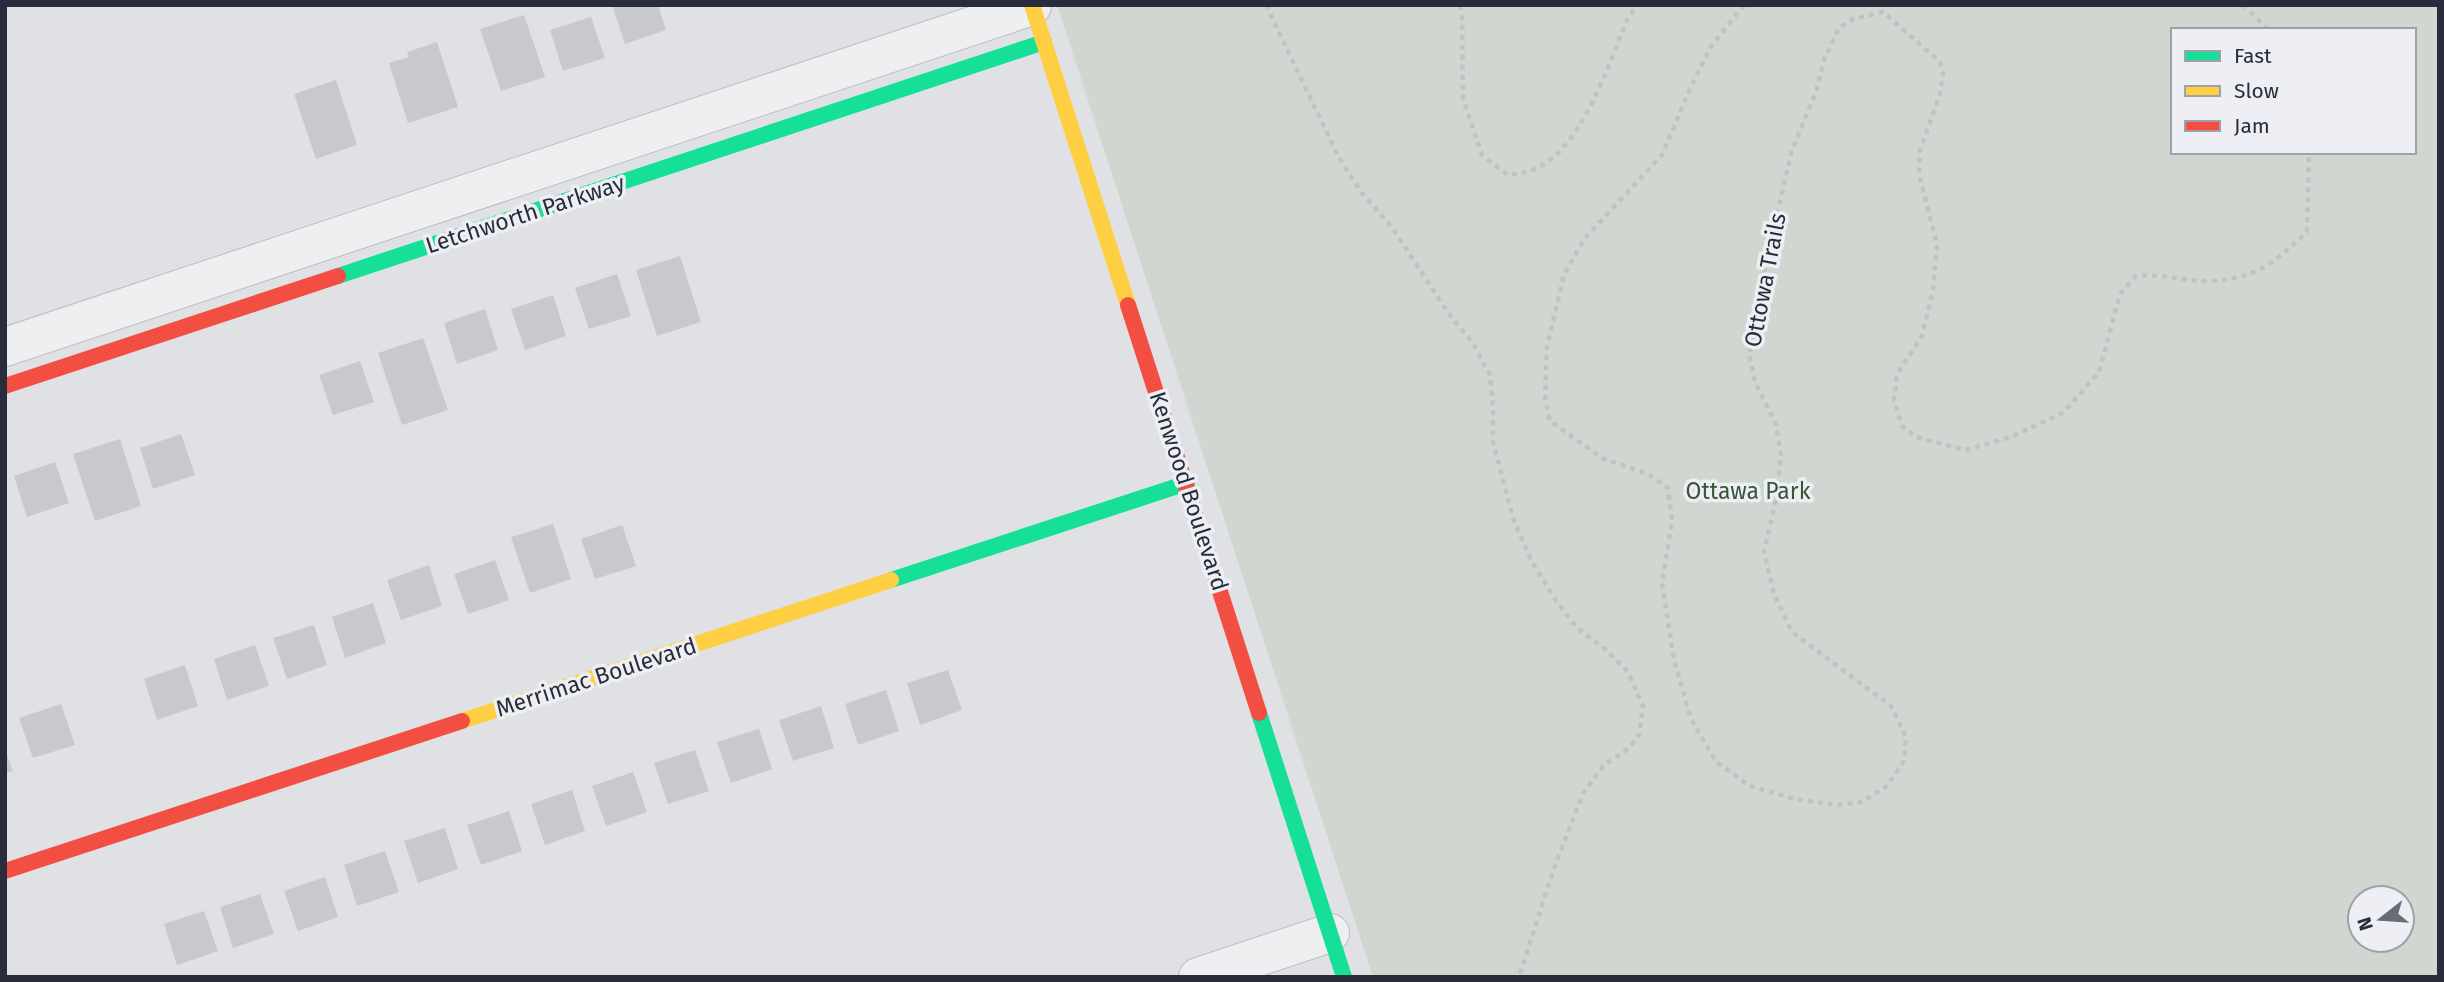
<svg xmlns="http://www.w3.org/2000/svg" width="2444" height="982" viewBox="0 0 2444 982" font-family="'Fira Sans',sans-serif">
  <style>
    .green { fill: #cfd7d0; fill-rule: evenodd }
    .building { fill: #c7c9cc }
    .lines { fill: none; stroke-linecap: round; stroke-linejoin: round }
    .street-casing { stroke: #bdbec1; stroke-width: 40 }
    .path { stroke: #c1c2c7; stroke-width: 4.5; stroke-dasharray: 5 5; stroke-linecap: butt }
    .street { stroke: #eeeff1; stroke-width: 38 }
    .fast { stroke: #16e098; stroke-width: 16 }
    .slow { stroke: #ffcf43; stroke-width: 16 }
    .jam { stroke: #f24e42; stroke-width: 16 }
    .labels { text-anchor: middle; stroke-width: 7; stroke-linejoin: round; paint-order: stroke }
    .street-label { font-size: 23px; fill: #292d3b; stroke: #edeff4 }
    .park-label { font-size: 23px; fill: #395538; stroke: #edeff4 }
  </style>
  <rect width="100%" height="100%" fill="#e0e1e4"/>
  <path class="green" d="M1057 5H2439V977H1373ZM2173 30H2414V152H2173ZM2360 898H2402V940H2360Z"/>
  <path class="building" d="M612 5H658L666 30 625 44Z
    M524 15 545 77 501 91 480 29Z
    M591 17 605 58 563 71 550 30Z
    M437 42 458 107 408 123 389 63 409 57 407 52Z
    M336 80 357 145 316 159 294 94Z
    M680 256 701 322 657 336 636 270Z
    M617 274 631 316 589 329 575 288Z
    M553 295 566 336 525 350 511 309Z
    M485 309 498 350 457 364 444 323Z
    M423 338 448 410 402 425 378 353Z
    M360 361 374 402 333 415 319 375Z
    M181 434 195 475 153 489 140 448Z
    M120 439 141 506 95 521 73 454Z
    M55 462 69 503 27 517 14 476Z
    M553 524 571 579 530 593 511 537Z
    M622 525 636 566 595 579 581 539Z
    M495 560 509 600 468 614 454 574Z
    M429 565 442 606 401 620 387 580Z
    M373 603 386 643 345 658 332 617Z
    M314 625 327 665 287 679 273 638Z
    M255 645 269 686 227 700 214 659Z
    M185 665 198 706 157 720 144 679Z
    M948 670 962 710 920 725 907 683Z
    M886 690 899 731 858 745 845 704Z
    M61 704 75 745 33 758 19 718Z
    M821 706 834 748 793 761 779 720Z
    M759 729 772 769 731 783 717 742Z
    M5 750 13 771 5 773Z
    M695 750 709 791 668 804 654 763Z
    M633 772 647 812 606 826 592 786Z
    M572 790 585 831 545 845 531 804Z
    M509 811 522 851 481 865 467 825Z
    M445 828 458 869 418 883 404 841Z
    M385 851 399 892 357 906 344 865Z
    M325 877 338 917 298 931 284 891Z
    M260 894 274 934 233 948 220 907Z
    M204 911 218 951 177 965 164 924Z"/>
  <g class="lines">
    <defs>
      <path id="street" d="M5 347 1032 6
        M1198 977 1330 933"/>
    </defs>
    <use href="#street" class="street-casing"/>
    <path class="path" d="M1266 5 1338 156 1361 192 1391 226 1449 314 1472 342 1490 375 1493 408V442L1514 521 1532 562 1557 602 1577 628 1605 649 1628 672 1643 706 1639 735 1629 748 1604 765 1583 793 1554 868 1519 977
      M1460 5 1462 14 1463 99 1482 155 1508 175C1515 174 1523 173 1530 171 1582 153 1608 64 1628 18L1637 5
      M1744 5 1712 45 1689 91 1662 155 1585 238 1564 275 1547 347 1545 398 1550 421 1602 458 1648 474 1668 488 1672 521 1662 583 1674 660 1691 719 1716 762 1750 786 1795 799 1837 805 1862 802 1887 786 1904 761 1906 737 1891 706 1792 632 1774 594 1764 552 1776 500 1781 455 1776 424 1755 382 1749 354 1767 256 1792 150 1816 92 1825 57 1839 28 1853 19 1883 12 1940 62 1943 74 1940 94 1920 150 1919 174 1937 244 1933 290 1922 336 1897 374 1894 400 1902 426 1916 437 1965 450 2011 437 2064 412 2099 372 2120 294 2136 276C2161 273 2183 281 2207 281 2255 280 2274 263 2307 232L2309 152
      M2243 5 2269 30"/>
    <use href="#street" class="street"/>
    <path class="fast" d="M338 276 1044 42
      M891 580 1187 483
      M1259 713 1344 977"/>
    <path class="slow" d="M1032 5 1128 305
      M462 721 891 580"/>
    <path class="jam" d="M1128 305 1259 713
      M5 386 338 276
      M5 871 462 721"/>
  </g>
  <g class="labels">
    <g class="street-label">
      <text transform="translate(525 214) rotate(-18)" y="8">Letchworth Parkway</text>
      <text transform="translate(1765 280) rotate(-79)" y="8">Ottowa Trails</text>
      <text transform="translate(1189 491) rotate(72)" y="8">Kenwood Boulevard</text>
      <text transform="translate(596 677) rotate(-18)" y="8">Merrimac Boulevard</text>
    </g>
    <g class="park-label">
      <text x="1748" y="499">Ottawa Park</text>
    </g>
  </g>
  <rect width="2444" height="982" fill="none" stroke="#292d3b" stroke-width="14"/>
  <rect x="2171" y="28" width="245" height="126" fill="#edeff4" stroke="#9fa1aa" stroke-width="2"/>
  <rect x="2185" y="51" width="35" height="10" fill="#16e098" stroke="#9fa1aa" stroke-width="2"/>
  <text x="2234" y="63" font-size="21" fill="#292d3b">Fast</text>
  <rect x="2185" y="86" width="35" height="10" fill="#ffcf43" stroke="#9fa1aa" stroke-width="2"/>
  <text x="2234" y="98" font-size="21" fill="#292d3b">Slow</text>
  <rect x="2185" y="121" width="35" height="10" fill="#f24e42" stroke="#9fa1aa" stroke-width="2"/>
  <text x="2234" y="133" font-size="21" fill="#292d3b">Jam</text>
  <g transform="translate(2381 919) rotate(253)"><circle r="33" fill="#edeff4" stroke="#9fa1aa" stroke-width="2"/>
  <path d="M0-5L12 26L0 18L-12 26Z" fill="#696c76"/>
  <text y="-10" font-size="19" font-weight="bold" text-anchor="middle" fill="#292d3b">N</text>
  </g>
</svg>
